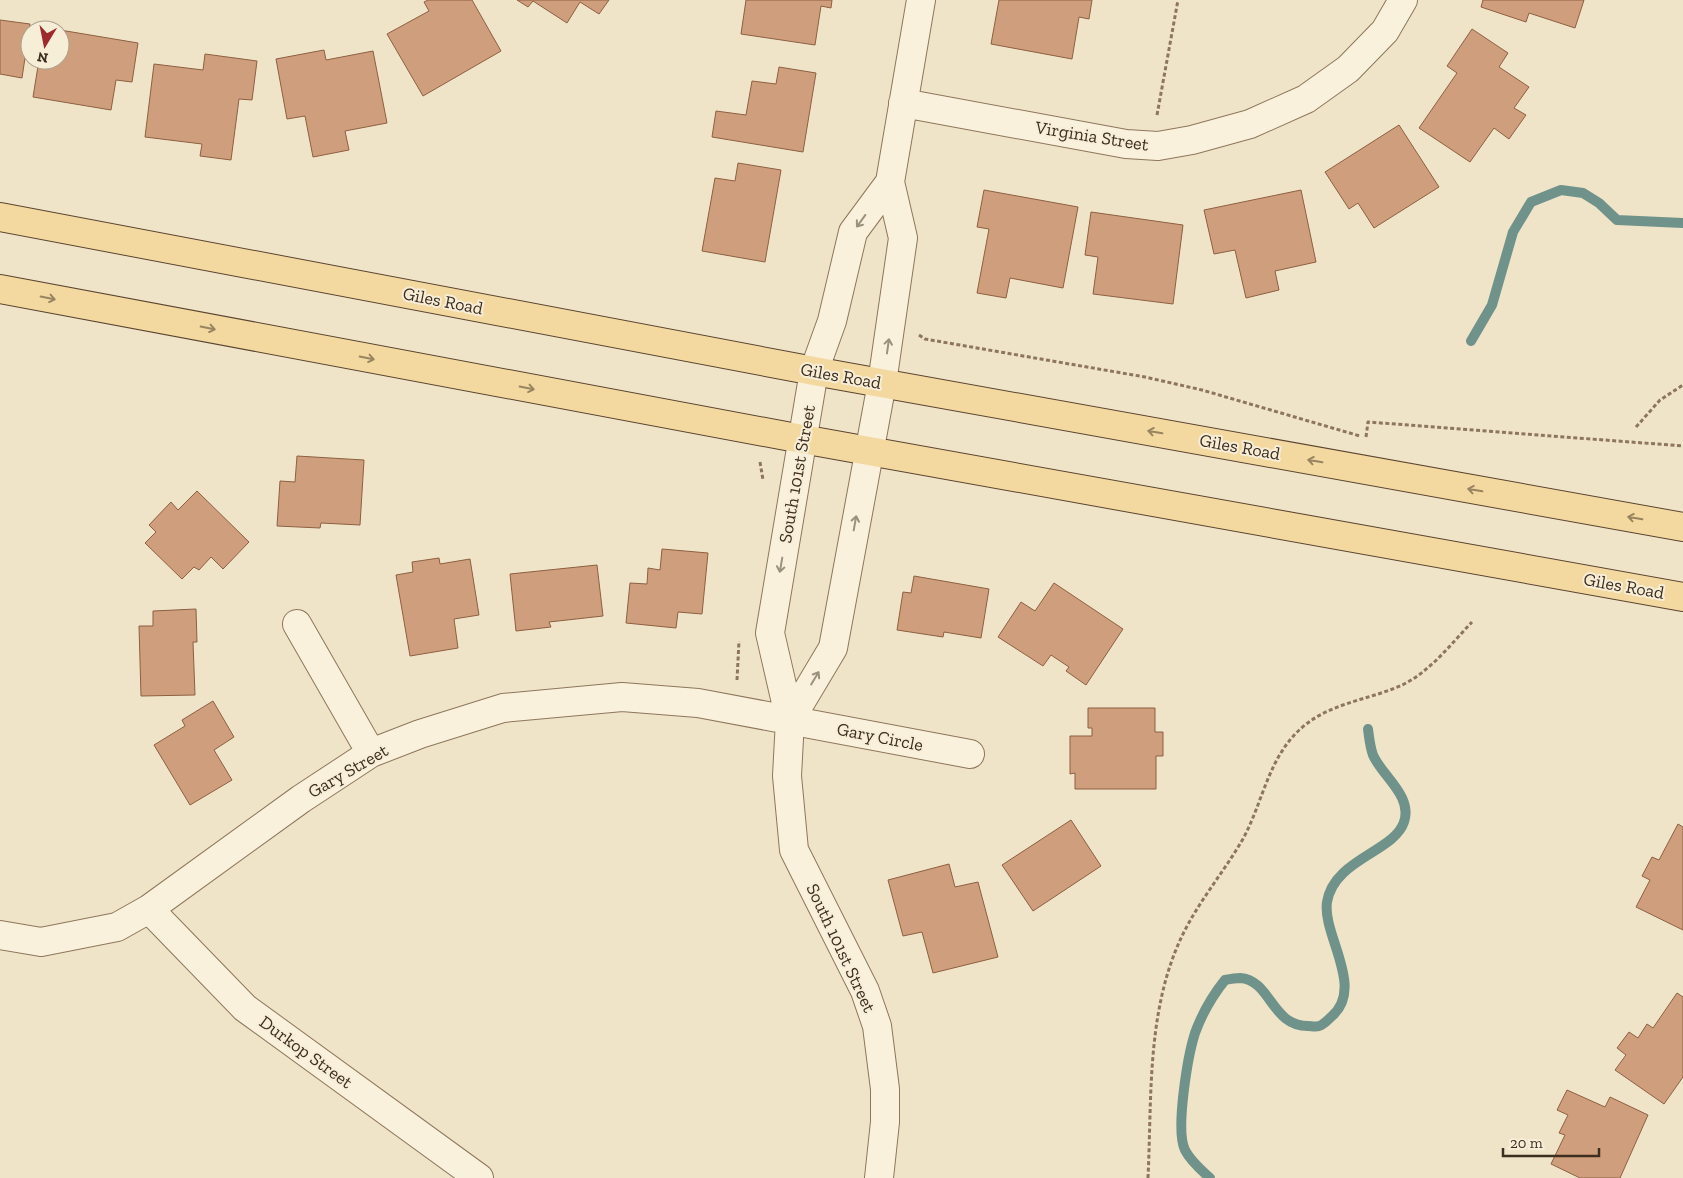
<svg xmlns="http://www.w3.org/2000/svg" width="1683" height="1178" viewBox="0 0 1683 1178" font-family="'Zilla Slab',serif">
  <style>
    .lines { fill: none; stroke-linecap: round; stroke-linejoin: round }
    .stream { stroke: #6f938a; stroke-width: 10 }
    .building { fill: #cf9f7d; stroke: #8d5f41 }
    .minor-casing { stroke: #8d765c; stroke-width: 30 }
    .major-casing { stroke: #5b4430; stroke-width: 30 }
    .path { stroke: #8d765c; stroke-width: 3; stroke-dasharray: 4 2.5; stroke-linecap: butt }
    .minor { stroke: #faf1dc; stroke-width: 28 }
    .major { stroke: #f3d9a0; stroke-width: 28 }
    .oneway { stroke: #9c907e }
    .oneway2 { stroke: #988460 }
    .labels { text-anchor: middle; stroke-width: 4; stroke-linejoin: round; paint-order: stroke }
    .street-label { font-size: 18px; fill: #3d2e20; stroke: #f7eed8 }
  </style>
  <rect width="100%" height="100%" fill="#f0e4c8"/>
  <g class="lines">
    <path class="stream" d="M1471 341 1492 305 1513 232 1531 202 1561 190 1583 193 1599 203 1617 220 1683 223
      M1210 1178C1202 1171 1190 1160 1185 1150 1175 1130 1188 1055 1195 1033 1202 1014 1212 996 1225 980 1230 979 1235 978 1240 978 1271 980 1271 1026 1308 1026 1311 1026 1316 1027 1319 1026 1323 1025 1328 1020 1331 1017 1366 988 1322 935 1327 902 1334 859 1394 852 1404 822 1413 796 1382 776 1373 755 1370 747 1369 737 1368 729"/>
  </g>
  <path class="building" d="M428 0H472L501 51 423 96 387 34 429 11 424 2Z
    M517 0H609L599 14 580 2 567 23 533 1 528 7Z
    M746 0H832L831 8 821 6 815 45 741 34Z
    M999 0H1092L1089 19 1079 17 1072 59 991 44Z
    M1483 0H1584L1575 28 1529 13 1526 22 1481 7Z
    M0 20 30 24 22 78 0 74Z
    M1472 29 1508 53 1499 67 1529 87 1514 108 1526 115 1509 139 1494 128 1470 162 1419 128 1457 73 1447 66Z
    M60 30 138 43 132 82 116 80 111 110 33 97 39 60H60Z
    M324 50 326 60 373 51 387 123 345 131 349 150 313 157 305 116 287 119 276 59Z
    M205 54 257 61 252 100 239 99 231 160 200 156 202 144 145 137 154 64 203 70Z
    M779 67 816 73 803 152 712 137 716 111 746 115 752 81 776 84Z
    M1399 125 1439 187 1374 228 1358 203 1349 209 1325 172Z
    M738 163 781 170 765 262 702 251 715 178 735 181Z
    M984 190 1078 207 1063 288 1010 278 1006 298 977 293 989 229 977 227Z
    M1301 190 1316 262 1275 271 1279 290 1246 298 1235 250 1214 254 1204 210Z
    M1091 212 1183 225 1173 304 1093 294 1098 257 1085 255Z
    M297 456 364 460 360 525 321 523 320 528 277 526 280 481 295 482Z
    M197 491 249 542 223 569 211 557 199 570 194 567 182 579 145 543 156 532 149 525 171 502 178 510Z
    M662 549 708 553 702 614 678 612 676 628 626 623 630 583 647 584 648 568 660 570Z
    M439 558 440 564 470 559 479 615 454 619 458 648 410 656 396 575 413 572 412 562Z
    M597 565 603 616 549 622 551 627 516 631 510 574Z
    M914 576 989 589 981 638 944 632 943 637 897 630 903 592 911 593Z
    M1054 583 1123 629 1086 685 1066 671 1069 667 1051 655 1043 666 998 637 1021 602 1035 611Z
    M196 609 197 642H193L195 695 141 696 139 626H153V611Z
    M213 701 234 737 214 750 232 780 190 805 154 745 185 726 182 720Z
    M1088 708H1155V732H1163V756H1156V789H1075V773L1070 774V736H1092V728H1088Z
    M1071 820 1101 866 1033 911 1002 865Z
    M1678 824 1683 827V930L1636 907 1650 880 1642 876 1652 857 1659 860Z
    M949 864 955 887 978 882 998 957 933 973 922 932 903 936 888 880Z
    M1677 993 1683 997V1077L1664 1104 1615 1070 1626 1055 1617 1048 1629 1032 1638 1038 1647 1024 1653 1028Z
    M1567 1090 1605 1107 1610 1097 1648 1115 1620 1178H1580L1551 1164 1565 1135 1559 1133 1568 1115 1557 1110Z"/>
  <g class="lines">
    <defs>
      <path id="minor" d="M903 103 1126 144 1158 146 1192 140 1250 124 1306 99 1348 69 1385 31 1403 0
        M297 624 371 753
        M790 720 833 648 882 383 903 238 890 182 921 0
        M149 909 245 1008 479 1178
        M0 935 41 942 117 927 149 909 301 799 371 753 420 734 503 708 622 697 698 703 970 754
        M879 1178 885 1122V1089L877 1026 865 991 794 850 787 776 790 720 770 633 814 371 832 321 853 232 890 182"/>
      <path id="major" d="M0 217 814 371 1683 527
        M0 289 802 439 1683 597"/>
    </defs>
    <use href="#minor" class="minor-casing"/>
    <use href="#major" class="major-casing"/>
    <path class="path" d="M1157 115 1178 0
      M919 335 925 339 1145 377 1202 390 1360 436
      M1636 427 1660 400 1683 385
      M1366 437 1368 422 1683 446
      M760 462 763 480
      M737 680 739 641
      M1148 1178C1152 1095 1146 1006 1185 930 1202 897 1226 869 1244 837 1264 799 1269 754 1305 725 1331 704 1365 700 1395 688 1427 676 1449 646 1472 622"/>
    <use href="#minor" class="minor"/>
    <use href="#major" class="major"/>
  </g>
  <defs><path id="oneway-shaft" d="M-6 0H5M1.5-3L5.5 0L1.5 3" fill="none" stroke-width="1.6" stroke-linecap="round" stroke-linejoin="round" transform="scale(1.25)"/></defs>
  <g class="oneway">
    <use href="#oneway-shaft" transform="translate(861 221) rotate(126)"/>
    <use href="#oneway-shaft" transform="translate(888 346) rotate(-82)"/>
    <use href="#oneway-shaft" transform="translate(855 523) rotate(-80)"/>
    <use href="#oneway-shaft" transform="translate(781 565) rotate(100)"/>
    <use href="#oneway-shaft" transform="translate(815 678) rotate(-59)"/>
  </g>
  <g class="oneway2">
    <use href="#oneway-shaft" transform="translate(48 298) rotate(11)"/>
    <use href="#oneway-shaft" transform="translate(208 328) rotate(11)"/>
    <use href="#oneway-shaft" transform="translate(367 358) rotate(11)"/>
    <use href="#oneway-shaft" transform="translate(527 388) rotate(11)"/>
    <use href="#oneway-shaft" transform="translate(1155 432) rotate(-170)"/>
    <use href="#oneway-shaft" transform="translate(1315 461) rotate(-170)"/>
    <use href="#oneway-shaft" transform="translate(1475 490) rotate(-170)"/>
    <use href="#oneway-shaft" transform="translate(1635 518) rotate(-170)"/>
  </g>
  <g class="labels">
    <g class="street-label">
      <text transform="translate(1092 136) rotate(9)" y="6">Virginia Street</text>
      <text transform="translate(443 301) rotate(11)" y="6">Giles Road</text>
      <text transform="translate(841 376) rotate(10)" y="6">Giles Road</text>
      <text transform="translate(1240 447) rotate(10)" y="6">Giles Road</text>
      <text transform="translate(797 474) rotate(-80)" y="6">South 101st Street</text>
      <text transform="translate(1624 586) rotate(10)" y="6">Giles Road</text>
      <text transform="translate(880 737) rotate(11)" y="6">Gary Circle</text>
      <text transform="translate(348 771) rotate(-30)" y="6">Gary Street</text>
      <text transform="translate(841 948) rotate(65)" y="6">South 101st Street</text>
      <text transform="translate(306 1052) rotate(36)" y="6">Durkop Street</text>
    </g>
  </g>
  <g transform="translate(45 45) rotate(190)"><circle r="24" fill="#f7eed8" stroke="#ada18e"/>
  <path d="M0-4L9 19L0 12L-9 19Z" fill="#9e2a2b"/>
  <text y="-8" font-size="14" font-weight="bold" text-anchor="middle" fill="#3d2e20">N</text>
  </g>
  <path d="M1503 1148v8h96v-8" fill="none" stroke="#3d2e20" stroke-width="2.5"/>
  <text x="1510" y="1148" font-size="15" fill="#3d2e20" stroke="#f7eed8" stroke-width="4" paint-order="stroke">20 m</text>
</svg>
